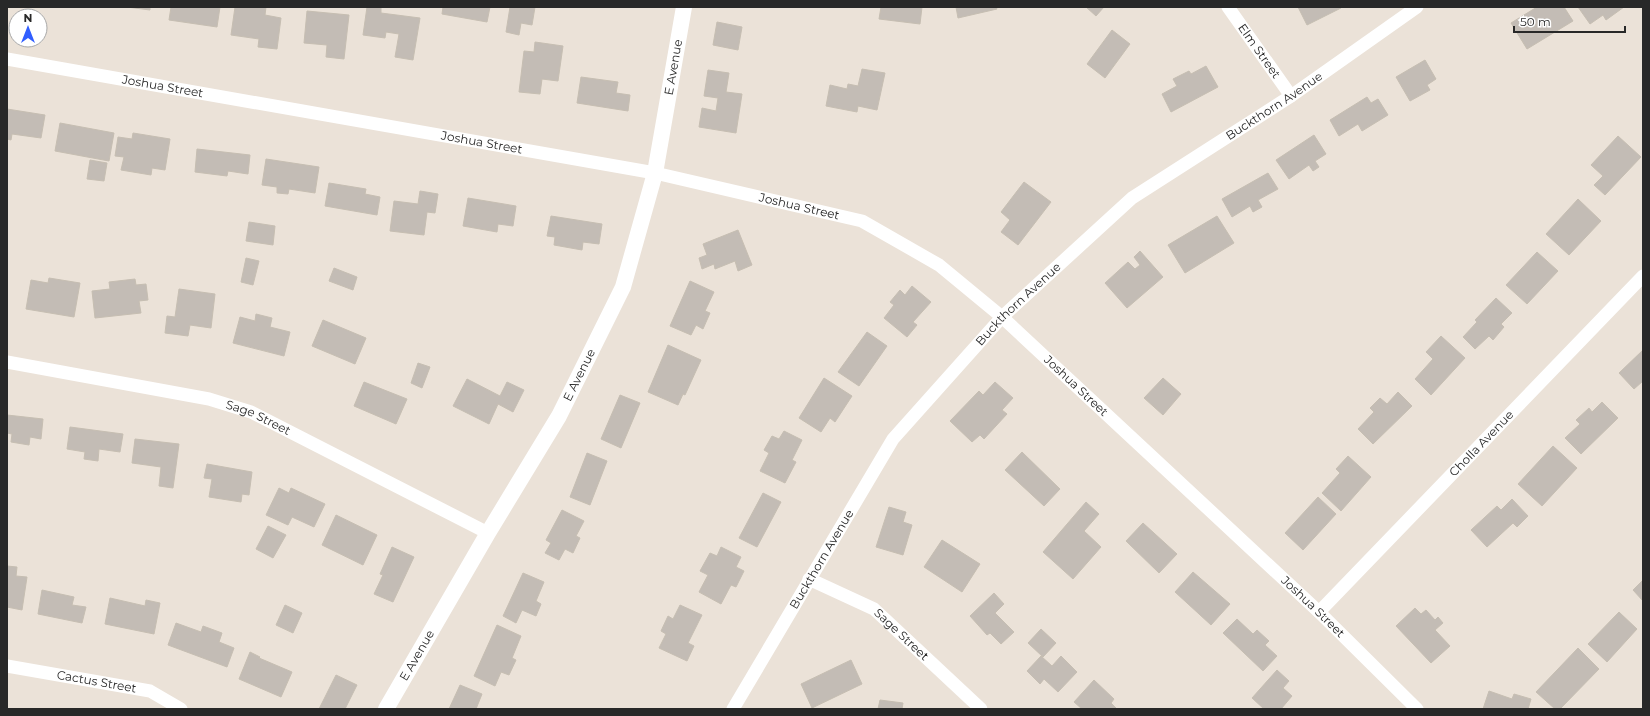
<svg xmlns="http://www.w3.org/2000/svg" width="1650" height="716" viewBox="0 0 1650 716" font-family="Montserrat,sans-serif">
  <style>
    .building { fill: #c3bcb5; stroke: #c6beb2 }
    .lines { fill: none; stroke-linecap: round; stroke-linejoin: round }
    .minor { stroke: #fff; stroke-width: 13 }
    .tertiary { stroke: #fff; stroke-width: 16 }
    .labels { text-anchor: middle; stroke-width: 3.5; stroke-linejoin: round; paint-order: stroke }
    .street-label { font-size: 12px; fill: #282828; stroke: #fff }
  </style>
  <rect width="100%" height="100%" fill="#ebe2d8"/>
  <path class="building" d="M127 7H150V10Z
    M171 7H220L217 27 169 20Z
    M235 7H266L265 15 281 18 277 49 258 47 259 39 231 35Z
    M367 7H381V13L420 18 413 60 395 57 399 34 386 32 385 38 363 35Z
    M443 7H490L487 22 442 14Z
    M510 7H535L532 25 521 23 519 35 506 32Z
    M881 7H922L920 24 879 19Z
    M956 7H996L997 9 958 18Z
    M1086 7H1104L1096 16Z
    M1298 7H1341V8L1307 25Z
    M1537 7H1564L1573 21 1527 49 1511 23Z
    M1578 7H1624L1606 20 1603 15 1590 24Z
    M307 11 349 15 344 59 326 57 327 45 304 43Z
    M717 22 742 27 738 50 713 45Z
    M1112 30 1130 44 1105 78 1087 64Z
    M535 42 563 46 558 81 542 79 540 94 519 92 524 51 534 52Z
    M1425 60 1436 79 1427 85 1430 90 1410 101 1396 77Z
    M1206 66 1218 87 1171 112 1162 94 1177 86 1173 79 1189 71 1191 74Z
    M862 69 885 73 877 110 858 106 857 112 826 106 830 85 847 89 848 84 858 86Z
    M708 70 729 73 726 92 742 94 736 133 699 127 702 108 716 111 718 98 704 96Z
    M581 77 618 82 616 93 630 95 628 111 577 103Z
    M1367 97 1371 103 1378 99 1388 115 1362 131 1358 124 1339 136 1330 120Z
    M7 109 45 115 41 138 12 134 11 140 7 139Z
    M60 123 114 133 109 161 55 151Z
    M133 133 170 139 165 170 152 168 151 175 121 170 124 157 115 156 118 137 132 139Z
    M1314 135 1326 154 1315 161 1319 167 1313 171 1309 165 1289 179 1276 160Z
    M1618 136 1641 157 1605 195 1594 185 1603 176 1591 165Z
    M197 149 250 155 248 174 228 171 227 176 195 172Z
    M266 159 319 167 315 193 289 189 288 194 277 193V187L262 185Z
    M90 160 107 163 104 181 87 179Z
    M1268 173 1278 189 1258 200 1262 207 1253 212 1250 206 1232 217 1222 199Z
    M1024 182 1051 202 1018 245 1001 232 1010 220 1001 212Z
    M329 183 366 189 365 194 380 197 377 215 325 206Z
    M420 191 438 194 435 213 427 212 424 235 390 231 394 201 418 204Z
    M468 198 516 206 513 226 498 224 497 232 463 226Z
    M1578 199 1601 221 1569 255 1546 234Z
    M551 216 602 224 599 244 583 242 582 250 554 245 555 237 547 236Z
    M1217 216 1234 243 1185 273 1168 245Z
    M249 222 275 226 273 245 246 241Z
    M738 230 752 265 738 271 735 261 715 269 714 264 702 269 699 258 707 255 703 244Z
    M1140 251 1163 277 1127 308 1105 283 1128 262 1135 269 1140 265 1134 257Z
    M1537 252 1558 271 1527 304 1506 285Z
    M246 258 259 261 253 285 241 282Z
    M334 268 357 277 353 290 329 281Z
    M49 278 80 283 74 317 26 309 31 280 48 283Z
    M135 279 136 285 146 284 148 300 139 301 141 313 95 318 92 291 110 289 109 282Z
    M690 281 714 292 705 311 710 313 703 329 696 325 691 335 670 326Z
    M912 286 931 302 913 322 917 325 907 337 884 318 894 305 890 302 900 290 905 295Z
    M179 289 215 294 211 328 190 325 188 336 165 333 167 316 175 317Z
    M1496 298 1512 313 1501 324 1504 327 1493 340 1489 336 1475 349 1463 337 1477 322 1475 320Z
    M256 314 272 318 270 327 290 332 284 356 233 343 240 317 255 321Z
    M323 320 366 338 355 364 312 346Z
    M867 332 887 346 859 386 838 372Z
    M1441 336 1465 358 1431 395 1415 379 1433 359 1426 352Z
    M668 345 701 360 685 395 683 394 678 405 648 392Z
    M1643 350V381L1634 389 1619 373Z
    M418 363 430 367 422 388 411 383Z
    M824 378 852 396 835 422 830 418 821 432 799 418Z
    M1163 378 1181 394 1163 415 1144 398Z
    M467 379 500 396 507 382 524 390 513 412 498 404 489 424 453 406Z
    M364 382 407 399 396 424 354 406Z
    M995 382 1013 398 1002 410 1007 414 984 439 980 435 972 442 950 421 979 391 983 395Z
    M1398 392 1412 406 1373 444 1358 429 1374 412 1370 408 1380 398 1387 404Z
    M620 395 640 403 621 448 601 439Z
    M1602 402 1618 418 1581 454 1565 438 1580 424 1576 420 1589 408 1592 412Z
    M7 415 43 419 41 439 30 437 29 445 11 442 12 434 7 433Z
    M70 427 123 434 120 452 99 449 98 461 84 459 85 452 67 449Z
    M784 431 802 440 792 460 796 462 785 483 760 471 769 453 764 450 772 436 779 439Z
    M135 439 179 444 173 488 159 486 161 467 132 463Z
    M1553 446 1577 468 1542 506 1518 484Z
    M1022 452 1060 489 1044 506 1005 470Z
    M587 453 607 461 590 505 570 497Z
    M1348 456 1371 477 1341 511 1322 493 1340 473 1336 469Z
    M207 464 252 472 249 495 242 494 241 502 209 497 212 479 204 478Z
    M279 488 289 493 291 488 325 504 314 527 292 517 288 525 266 515Z
    M763 493 781 502 757 547 739 538Z
    M1318 497 1336 514 1303 550 1285 533Z
    M1512 499 1528 516 1517 527 1513 523 1487 547 1471 530 1497 506 1501 510Z
    M1086 502 1099 514 1084 531 1101 547 1073 579 1043 552Z
    M889 507 906 512 903 522 912 525 903 555 876 547Z
    M562 510 584 521 576 536 580 538 573 553 565 549 559 560 545 553 551 543 546 540Z
    M336 515 377 535 363 565 322 545Z
    M1143 523 1177 554 1159 573 1126 541Z
    M268 526 286 535 273 558 256 549Z
    M942 540 980 564 962 592 924 567Z
    M392 547 414 557 393 602 374 594 383 575 380 574Z
    M721 547 741 557 736 567 744 571 736 587 731 585 721 604 699 592 708 575 700 571 710 553 717 556Z
    M7 566 17 567 16 576 27 577 22 610 7 607Z
    M1193 572 1230 604 1211 625 1175 592Z
    M523 573 544 582 536 601 541 604 536 616 522 610 516 623 503 616Z
    M1643 580V601L1633 590Z
    M42 590 74 597 72 605 86 607 82 623 38 614Z
    M994 593 1004 604 995 613 1014 632 1001 644 990 633 987 635 970 616Z
    M110 598 145 606 146 600 160 603 154 634 105 624Z
    M285 605 302 613 293 633 276 625Z
    M680 605 702 615 688 643 694 646 687 661 659 648 666 634 661 631 668 616 673 619Z
    M1415 608 1421 614 1426 610 1435 620 1438 617 1443 623 1435 630 1450 646 1431 663 1396 626Z
    M1619 612 1637 629 1607 662 1588 644Z
    M1237 619 1253 634 1257 630 1269 641 1265 645 1277 656 1263 671 1223 633Z
    M176 623 201 632 203 626 222 633 219 642 234 648 227 667 168 645Z
    M497 625 521 636 512 658 516 660 509 675 501 672 495 686 474 676Z
    M1041 629 1056 643 1043 657 1028 643Z
    M1578 648 1599 669 1560 709H1555L1536 692Z
    M250 652 260 657 259 658 292 672 281 697 239 679Z
    M1041 656 1052 666 1061 656 1077 672 1058 692 1044 679 1040 684 1027 671Z
    M851 660 862 684 812 708 801 684Z
    M1277 670 1289 681 1283 688 1292 696 1281 709H1264L1252 698Z
    M336 675 357 685 345 709H319Z
    M1094 680 1114 699 1111 703 1117 709H1082L1074 702Z
    M460 685 482 694 476 709H449Z
    M1489 691 1512 699 1514 694 1531 699 1528 709H1483Z
    M880 700 903 703 902 709H878Z"/>
  <g class="lines">
    <g class="minor">
      <path id="s1" d="M1228 7 1291 96"/>
      <path id="s2" d="M7 59 655 173 862 221 939 265 1002 317 1319 612 1417 709"/>
      <path id="s3" d="M7 362 209 399 251 412 488 533"/>
      <path id="s4" d="M809 579 874 609 981 709"/>
      <path id="s5" d="M1319 612 1643 276"/>
      <path id="s6" d="M7 666 150 691 181 709"/>
      <path id="s7" d="M733 709 893 439 1002 317 1132 198 1291 96 1417 7"/>
    </g>
    <path class="tertiary" id="s8" d="M386 709 488 533 559 416 623 287 655 173 684 7"/>
  </g>
  <g class="labels">
    <g class="street-label">
      <text dy="4" stroke="none"><textPath href="#s1" startOffset="54">Elm Street</textPath></text>
      <text dy="4" stroke="none"><textPath href="#s8" startOffset="710">E Avenue</textPath></text>
      <text dy="4" stroke="none"><textPath href="#s2" startOffset="158">Joshua Street</textPath></text>
      <text dy="4" stroke="none"><textPath href="#s7" startOffset="823">Buckthorn Avenue</textPath></text>
      <text dy="4" stroke="none"><textPath href="#s2" startOffset="482">Joshua Street</textPath></text>
      <text dy="4" stroke="none"><textPath href="#s2" startOffset="806">Joshua Street</textPath></text>
      <text dy="4" stroke="none"><textPath href="#s7" startOffset="498">Buckthorn Avenue</textPath></text>
      <text dy="4" stroke="none"><textPath href="#s8" startOffset="386">E Avenue</textPath></text>
      <text dy="4" stroke="none"><textPath href="#s2" startOffset="1142">Joshua Street</textPath></text>
      <text dy="4" stroke="none"><textPath href="#s3" startOffset="258">Sage Street</textPath></text>
      <text dy="4" stroke="none"><textPath href="#s5" startOffset="234">Cholla Avenue</textPath></text>
      <text dy="4" stroke="none"><textPath href="#s7" startOffset="174">Buckthorn Avenue</textPath></text>
      <text dy="4" stroke="none"><textPath href="#s2" startOffset="1466">Joshua Street</textPath></text>
      <text dy="4" stroke="none"><textPath href="#s4" startOffset="109">Sage Street</textPath></text>
      <text dy="4" stroke="none"><textPath href="#s8" startOffset="62">E Avenue</textPath></text>
      <text dy="4" stroke="none"><textPath href="#s6" startOffset="91">Cactus Street</textPath></text>
    </g>
  </g>
  <rect width="1650" height="716" fill="none" stroke="#282828" stroke-width="16"/>
  <g transform="translate(28 28)"><circle r="19" fill="#ffffff" stroke="#a9a9a9"/>
  <path d="M0-3L7 15L0 10L-7 15Z" fill="#315eff"/>
  <text y="-6" font-size="11" font-weight="bold" text-anchor="middle" fill="#282828">N</text>
  </g>
  <path d="M1514 26v6h111v-6" fill="none" stroke="#282828" stroke-width="2"/>
  <text x="1520" y="26" font-size="12" fill="#282828" stroke="#ffffff" stroke-width="3" paint-order="stroke">50 m</text>
</svg>
